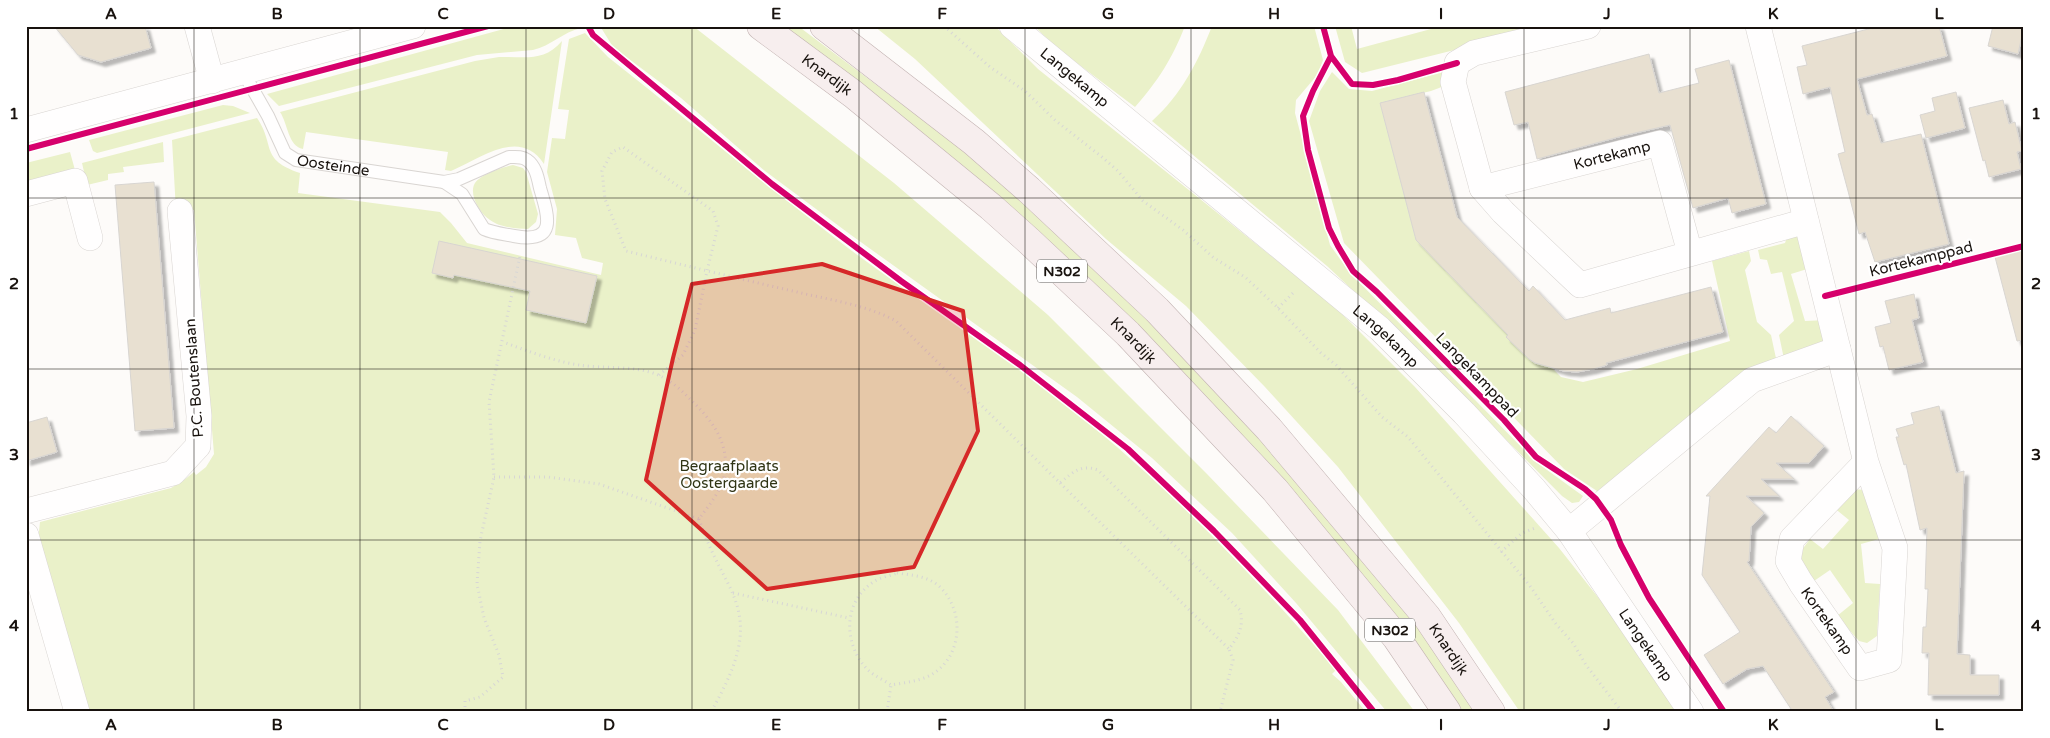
<svg xmlns="http://www.w3.org/2000/svg" width="2050" height="738" viewBox="0 0 2050 738" font-family="'Varela Round',sans-serif">
  <style>
    .green { fill: #eaf1c9 }
    .building { fill: #e8e0d1; stroke: #d8d5d1; filter: url(#shadow) }
    .lines { fill: none; stroke-linecap: round; stroke-linejoin: round }
    .service-casing { stroke: #d9d5d2; stroke-width: 14 }
    .minor-casing { stroke: #d9d5d2; stroke-width: 26 }
    .primary-casing { stroke: #c3b3b2; stroke-width: 29 }
    .path { stroke: #d7d6d5; stroke-width: 3; stroke-dasharray: 1 4; stroke-linecap: butt }
    .service { stroke: #fffefe; stroke-width: 12 }
    .minor { stroke: #fffefe; stroke-width: 25 }
    .primary { stroke: #f7eeee; stroke-width: 28 }
    .cycleway-casing { stroke: #fff; stroke-width: 9 }
    .cycleway { stroke: #d6006c; stroke-width: 6 }
    .marked { fill: #d62828; fill-opacity: 0.2; stroke: #d62828; stroke-width: 4; stroke-linejoin: round }
    .grid { fill: none; stroke: #18120e; stroke-width: 1; stroke-opacity: 0.55 }
    .labels { text-anchor: middle; stroke-width: 4.5; stroke-linejoin: round; paint-order: stroke }
    .shield { fill: #fff; stroke: #5d5956; stroke-width: 1 }
    .shield-label { font-size: 14px; font-weight: bold; fill: #18120e }
    .street-label { font-size: 15px; fill: #18120e; stroke: #fff }
    .park-label { font-size: 15px; fill: #303515; stroke: #fff }
    .neatline { fill: none; stroke: #18120e; stroke-width: 2 }
    .grid-label { font-size: 16px; text-anchor: middle; font-weight: bold; fill: #18120e }
  </style>
  <defs>
    <filter id="shadow"><feDropShadow dx="4.5" dy="4.5" stdDeviation="1" flood-color="#0004"/></filter>
  </defs>
  <rect width="100%" height="100%" fill="#fdfbf9"/>
  <path class="green" d="M515 26H578L581 28C563 32 551 46 533 50L477 55 279 106 267 94Z
    M600 26H693L894 183 1048 315 1207 474 1338 610 1415 712H1387L1296 603 1232 533 1152 458 1077 397 851 235 765 171 681 98 613 47Z
    M774 26H798L967 153 1153 321 1263 441 1420 626 1479 712H1459L1255 450Z
    M874 26H995L1038 69 1336 308 1415 387 1559 548 1639 649 1682 712H1520L1459 623 1338 467 1265 387 1186 306 1106 239 915 59Z
    M1034 26H1185C1172 59 1158 81 1135 107L1057 48Z
    M1212 26H1314L1323 60 1318 74 1296 100 1295 113 1330 245 1350 273 1536 462 1583 496 1579 502 1572 503 1562 496 1425 358 1327 266 1152 121C1181 95 1198 62 1212 26Z
    M1335 26H1351L1357 49 1442 26H1529L1531 31 1362 73 1345 62Z
    M585 33 608 57C688 120 766 186 848 248 913 297 983 340 1047 390 1154 472 1248 568 1336 670L1332 674 1341 682 1366 712H86L38 541 40 522 171 488 184 480 194 472 196 475 206 467 214 454 194 210 176 211 172 140 257 118C276 146 259 159 300 173L298 193 440 212 451 223 467 243 601 275 603 263 582 258 576 238 555 235 557 209 547 172 552 138 565 139 569 110 558 109 569 39Z
    M562 41 544 164C520 127 481 158 451 171L445 170 448 152 306 132 303 149C288 146 288 124 280 112L475 61C483 60 491 58 499 57 524 56 543 63 562 41Z
    M1332 72 1349 89 1372 91 1444 72 1447 85 1431 91 1381 103 1426 239 1561 377 1583 382 1637 369 1730 341 1712 261 1749 251 1751 261 1745 270 1757 322 1771 335 1777 363 1600 493 1564 469 1344 243 1309 121 1320 91Z
    M223 105 233 106 250 113 97 153 93 151 89 140Z
    M163 142 164 162 123 167 124 172 108 174V180L87 185 82 163Z
    M70 152 75 170 26 183V163Z
    M513 165 523 168 526 172 538 214 536 222 528 229C517 229 499 227 490 220 480 214 468 194 475 183 481 174 503 167 513 165Z
    M1787 237H1800L1817 266 1791 274 1805 321 1827 320 1829 330 1819 350 1784 359 1779 335 1794 321 1782 272 1771 274 1767 260 1760 259 1758 250 1785 243Z
    M1853 489 1865 490 1876 519 1879 539 1861 544 1865 583 1880 584 1877 636 1867 643 1859 641 1837 616 1853 603 1830 570 1814 581 1802 562 1801 551 1810 539 1823 549 1849 520 1833 507Z"/>
  <path class="building" d="M54 26H145L151 48 101 62 78 55Z
    M1880 26H1939L1947 56 1857 79 1867 115 1872 114 1881 143 1921 134 1949 244 1875 262 1865 232 1859 234 1848 191 1838 154 1845 152 1830 87 1803 94 1797 67 1807 65 1802 46Z
    M1993 26H2024L2018 54 1988 46Z
    M1649 54 1659 93 1699 83 1695 69 1729 60 1766 204 1732 213 1728 198 1693 208 1670 125 1622 136 1537 159 1528 122 1514 125 1505 92Z
    M1424 92 1457 217 1529 291 1533 286 1565 320 1610 308 1611 313 1711 287 1723 332 1606 363 1607 365 1593 369 1577 372 1564 371 1535 363 1529 359 1506 337 1508 335 1416 240 1380 103Z
    M1956 92 1965 128 1926 138 1920 115 1935 111 1932 98Z
    M2003 100 2009 124 2015 122 2022 151 2017 152 2021 169 1989 177 1985 160 1983 161 1969 108Z
    M154 182 174 428 135 431 115 185Z
    M439 241 597 276 586 323 526 310 530 291 454 275 453 278 432 273Z
    M2024 250V340L2017 341 1995 257Z
    M1914 294 1919 318 1912 320 1923 362 1889 370 1883 346 1880 347 1875 327 1891 323 1885 301Z
    M1939 406 1956 473 1964 471 1957 654 1970 655V675H1999V695H1928L1929 653H1922L1923 627H1926L1928 589H1925L1927 528 1920 530 1906 464 1904 465 1896 437H1899L1896 429 1914 424 1911 413Z
    M1791 416 1824 446 1809 463H1776L1794 479H1761L1779 496H1746L1764 513 1751 527 1749 561 1747 562 1834 692 1825 697 1834 712H1793L1763 666 1747 669 1723 684 1704 655 1740 632 1702 575 1710 496H1706L1769 427 1776 433Z
    M47 417 57 452 26 461V423Z"/>
  <g class="lines">
    <defs>
      <g id="service">
        <path id="s1" d="M243 72 268 116 285 153 296 160 444 182"/>
        <path d="M509 157C515 157 522 156 527 160 536 166 538 179 540 188 549 218 557 244 514 236 504 234 493 233 484 229L462 194 444 182 459 179Z"/>
      </g>
      <g id="minor">
        <path d="M197 26 212 81"/>
        <path id="s2" d="M1012 26 1380 329 1464 413 1534 489 1569 531 1691 712"/>
        <path d="M1588 26 1474 53 1457 63 1453 82 1482 188 1503 212 1580 285 1806 221"/>
        <path d="M1758 26 1866 462 1895 548 1889 660 1860 668 1801 583 1788 561 1792 539 1866 462"/>
        <path d="M26 130 413 26"/>
        <path id="s3" d="M1482 188 1660 143 1690 253"/>
        <path d="M26 194 75 181 90 238"/>
        <path d="M26 511 173 473 198 446 199 416 180 211"/>
        <path d="M1569 531 1752 380 1838 349"/>
        <path d="M26 535 77 712"/>
      </g>
      <g id="primary">
        <path id="s4" d="M761 26 853 94 991 207 1029 241 1128 334 1275 490 1396 637 1447 712"/>
        <path id="s5" d="M824 26 974 142 1029 190 1157 310 1269 429 1427 617 1491 712"/>
      </g>
    </defs>
    <use href="#service" class="service-casing"/>
    <use href="#minor" class="minor-casing"/>
    <use href="#primary" class="primary-casing"/>
    <path class="path" d="M944 26 990 67 1025 91 1056 121 1102 157 1118 171 1143 201 1183 230 1214 258 1245 277 1278 308 1321 353 1336 365 1382 417 1408 437 1530 586 1556 624 1573 643 1586 665 1622 712
      M1278 308 1295 291
      M659 375 683 355 695 330 707 271 718 226 713 211 623 147 612 152 602 171 605 199 626 251C683 265 740 279 797 292 830 300 867 305 896 321L1060 483C1073 472 1081 464 1098 470L1240 610C1244 626 1239 636 1229 649L1233 660 1220 712
      M494 477H548L599 484 699 519C708 506 721 492 724 476 731 443 711 419 689 398 680 389 670 380 658 375 636 365 603 369 579 365 553 361 528 351 503 342
      M1060 483 1229 649
      M699 519C704 534 710 548 717 562 725 578 736 596 739 614 746 648 727 683 711 712
      M1501 552 1522 533 1535 528
      M897 573C912 575 928 576 940 587 963 609 963 650 938 670 925 681 908 682 891 685 884 680 874 676 868 670 843 645 842 601 875 581 881 577 890 576 897 573Z
      M733 593 849 618
      M465 712V701L480 697 503 677 499 655 484 618 477 584 480 541 494 477 489 402 520 256
      M887 712 891 685"/>
    <use href="#service" class="service"/>
    <use href="#minor" class="minor"/>
    <use href="#primary" class="primary"/>
    <defs>
      <path id="cycleway" d="M588 26 593 35 772 184 901 281 1020 365 1128 449 1214 531 1300 620 1374 712
        M1323 26 1331 56 1352 84 1373 85 1398 80 1457 63
        M1331 56 1313 91 1303 116 1308 150 1329 228 1338 246 1353 271 1377 292 1504 420 1536 457 1585 489 1596 499 1611 520 1621 545 1649 598 1724 712
        M26 149 488 26
        M1825 296 2024 246"/>
    </defs>
    <use href="#cycleway" class="cycleway-casing"/>
    <use href="#cycleway" class="cycleway"/>
  </g>
  <path class="marked" d="M822 264 963 311 978 431 914 567 767 589 646 480 673 358 692 284Z"/>
  <path class="grid" d="M194 26V712M360 26V712M526 26V712M692 26V712M859 26V712M1025 26V712M1191 26V712M1358 26V712M1524 26V712M1690 26V712M1856 26V712M26 198H2024M26 369H2024M26 540H2024"/>
  <g class="labels">
    <g class="shield">
      <rect x="1037" y="259.5" width="50" height="23" rx="4"/>
      <rect x="1365" y="618.5" width="50" height="23" rx="4"/>
    </g>
    <g class="shield-label">
      <text x="1062" y="276">N302</text>
      <text x="1390" y="635">N302</text>
    </g>
    <g class="street-label">
      <text dy="5" stroke="none"><textPath href="#s4" startOffset="82">Knardijk</textPath></text>
      <text dy="5" stroke="none"><textPath href="#s2" startOffset="81">Langekamp</textPath></text>
      <text dy="5" stroke="none"><textPath href="#s3" startOffset="134">Kortekamp</textPath></text>
      <text dy="5" stroke="none"><textPath href="#s1" startOffset="142">Oosteinde</textPath></text>
      <text transform="translate(1921 259) rotate(-14)" y="5">Kortekamppad</text>
      <text dy="5" stroke="none"><textPath href="#s2" startOffset="486">Langekamp</textPath></text>
      <text dy="5" stroke="none"><textPath href="#s4" startOffset="488">Knardijk</textPath></text>
      <text transform="translate(1477 375) rotate(46)" y="5">Langekamppad</text>
      <text transform="translate(194 378) rotate(-94)" y="5">P.C. Boutenslaan</text>
      <text transform="translate(1827 621) rotate(55)" y="5">Kortekamp</text>
      <text dy="5" stroke="none"><textPath href="#s2" startOffset="891">Langekamp</textPath></text>
      <text dy="5" stroke="none"><textPath href="#s5" startOffset="886">Knardijk</textPath></text>
    </g>
    <g class="park-label">
      <text x="729" y="471">Begraafplaats<tspan x="729" dy="17">Oostergaarde</tspan></text>
    </g>
  </g>
  <rect width="2050" height="738" fill="none" stroke="#ffffff" stroke-width="55"/>
  <rect x="28" y="28" width="1994" height="682" class="neatline"/>
  <g class="grid-label">
    <text x="111" y="19">A</text>
    <text x="277" y="19">B</text>
    <text x="443" y="19">C</text>
    <text x="609" y="19">D</text>
    <text x="776" y="19">E</text>
    <text x="942" y="19">F</text>
    <text x="1108" y="19">G</text>
    <text x="1274" y="19">H</text>
    <text x="1441" y="19">I</text>
    <text x="1607" y="19">J</text>
    <text x="1773" y="19">K</text>
    <text x="1939" y="19">L</text>
    <text x="14" y="119">1</text>
    <text x="2036" y="119">1</text>
    <text x="14" y="289">2</text>
    <text x="2036" y="289">2</text>
    <text x="14" y="460">3</text>
    <text x="2036" y="460">3</text>
    <text x="14" y="631">4</text>
    <text x="2036" y="631">4</text>
    <text x="111" y="730">A</text>
    <text x="277" y="730">B</text>
    <text x="443" y="730">C</text>
    <text x="609" y="730">D</text>
    <text x="776" y="730">E</text>
    <text x="942" y="730">F</text>
    <text x="1108" y="730">G</text>
    <text x="1274" y="730">H</text>
    <text x="1441" y="730">I</text>
    <text x="1607" y="730">J</text>
    <text x="1773" y="730">K</text>
    <text x="1939" y="730">L</text>
  </g>
</svg>
